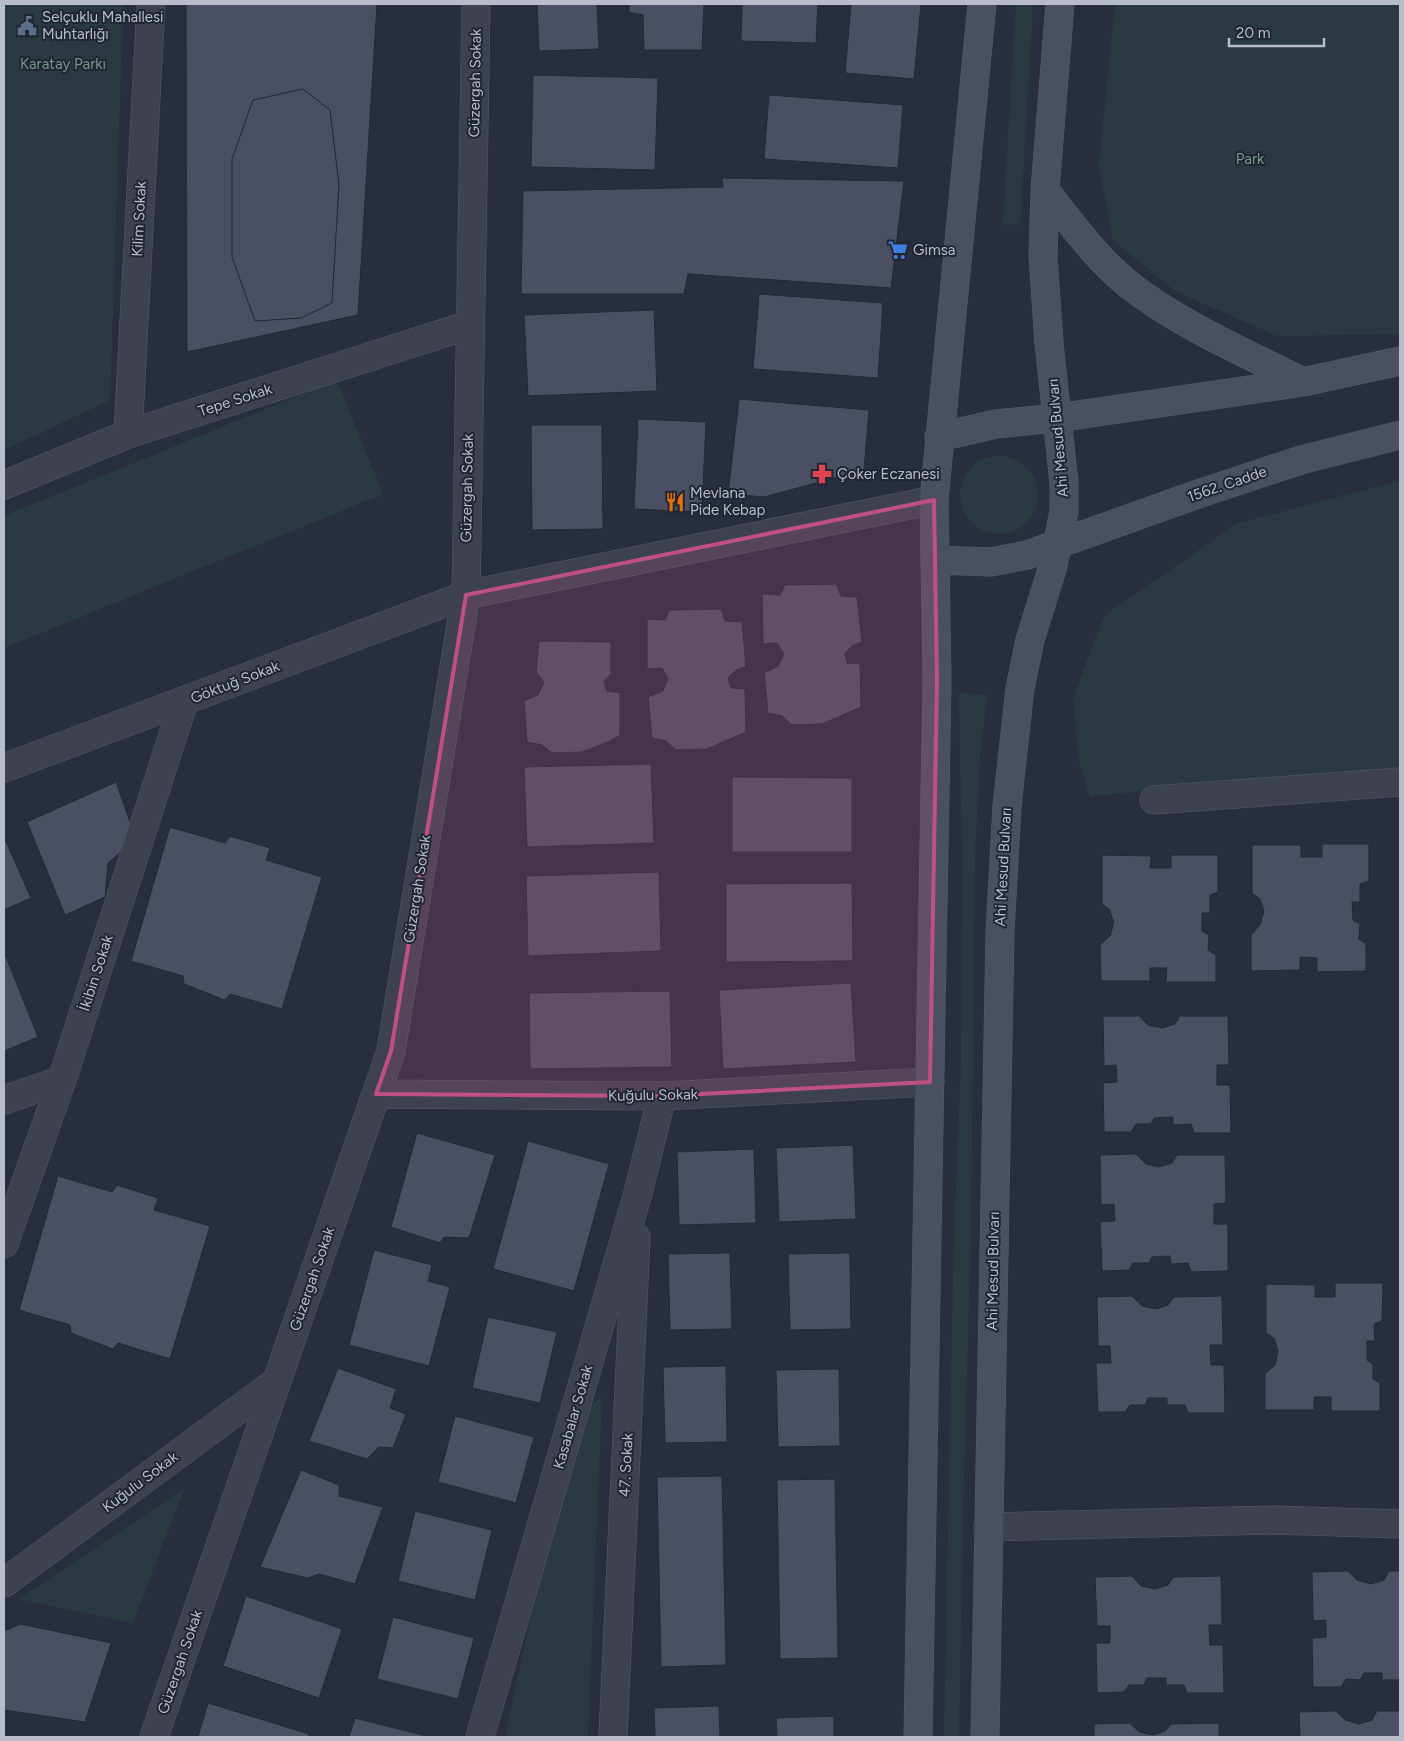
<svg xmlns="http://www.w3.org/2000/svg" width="1404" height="1741" viewBox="0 0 1404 1741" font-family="Figtree,sans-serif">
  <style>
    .green { fill: #2b3a40 }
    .building { fill: #4a4f63; stroke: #232837 }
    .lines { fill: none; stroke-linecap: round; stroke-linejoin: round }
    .minor-casing { stroke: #575c6a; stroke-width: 29 }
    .tertiary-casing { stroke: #575c6a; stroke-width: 29 }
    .secondary-casing { stroke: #575c6a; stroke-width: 29 }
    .minor { stroke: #3d4150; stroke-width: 28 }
    .tertiary { stroke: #3d4150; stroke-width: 28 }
    .secondary { stroke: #4b4f62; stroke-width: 28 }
    .marked { fill: #bf5182; fill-opacity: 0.2; stroke: #bf5182; stroke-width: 4; stroke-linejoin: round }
    .labels { text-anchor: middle; stroke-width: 4; stroke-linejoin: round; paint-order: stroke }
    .poi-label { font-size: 15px; fill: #b9bcca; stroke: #212635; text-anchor: start }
    .park-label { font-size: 15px; fill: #739883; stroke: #212635 }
    .street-label { font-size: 15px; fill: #b9bcca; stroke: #212635 }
  </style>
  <rect width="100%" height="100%" fill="#292e3f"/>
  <path class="green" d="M4 4H123L110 400 4 450Z
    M1016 4H1033L1020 225 1003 224Z
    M1115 4H1400V334L1277 336 1175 291 1113 240 1099 165Z
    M337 380 383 494 4 648V516Z
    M960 495a39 39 0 1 1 78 0a39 39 0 1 1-78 0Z
    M1400 481V768L1090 796 1079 762 1073 698 1104 616 1238 523Z
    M959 693 987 695 980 756 975 855 971 1229 963 1513 959 1737H944L954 1232 961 1065 962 859Z
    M602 1399 588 1737H505L546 1547 585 1405Z
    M184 1489 133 1623 19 1599Z"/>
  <path class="building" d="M186 4H377L358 315 187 352Z
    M537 4H597L599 49 539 51Z
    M629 4H704L702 50H644L643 15 629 12Z
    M742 4H818L816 43 741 41Z
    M851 4H921L914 79 845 73Z
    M533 75 658 78 655 170 531 167Z
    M303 89 330 110 339 185 332 303 301 318 255 321 232 257V159L253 100Z
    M769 95 903 105 898 168 764 159Z
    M722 178 904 181 891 288 688 274 684 294H521L523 191 723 187Z
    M759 294 883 303 878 378 753 369Z
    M654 310 657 391 528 396 524 315Z
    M739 399 869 410 864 470 764 497 728 494Z
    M638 419 706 422 702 512 634 509Z
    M531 425H602L603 529 532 530Z
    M836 584 841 596 857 597 862 642 852 646 845 653 847 663 860 664 861 707 822 724 792 725 782 716 768 713 764 673 778 666 784 654 777 643 763 644 762 594 780 595 785 585Z
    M721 609 725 621 742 622 746 667 736 670 728 678 731 688 745 689 746 732 707 749 676 750 666 741 652 738 648 697 663 691 668 679 662 668 647 669V619L665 620 669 610Z
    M539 641 611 642V674L604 681 607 691 620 693V735L608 742 582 752 552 753 542 745 527 742 524 701 538 695 544 682 536 672Z
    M651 764 654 843 527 847 524 767Z
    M732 777 852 778V852H732Z
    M116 782 131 825 120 853 108 863 105 897 65 915 27 822Z
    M170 827 225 843 230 836 270 848 266 860 322 877 282 1009 230 994 225 1000 184 984 183 976 131 961Z
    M4 837 31 898 4 910Z
    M1322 844H1369V881L1360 884V902H1352L1353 920 1360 924 1359 939 1366 944V971L1317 972V958L1300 957V970L1251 971V935L1260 925 1264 911 1260 899 1252 893V845H1301V857H1322Z
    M1102 855 1151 856 1150 868H1171V855H1218V892L1210 895V913H1202V931L1209 935 1208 950 1216 955V982H1166L1167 968H1150V981H1101L1100 945 1110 936 1114 922 1109 909 1102 904Z
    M659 872 661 951 528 956 526 876Z
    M852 883 853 961 726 962V884Z
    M4 957H6L38 1037 4 1051Z
    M851 983 856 1062 723 1069 719 990Z
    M670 991 672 1067 530 1069 529 993Z
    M1103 1016H1139L1148 1025 1162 1028 1175 1024 1180 1016H1228L1229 1065H1217V1085H1230L1231 1133H1194L1191 1124 1173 1125V1117L1154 1118 1151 1124H1136L1131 1132H1104L1103 1083 1117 1082 1116 1065 1104 1066Z
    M417 1133 495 1155 469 1238 444 1237 440 1243 391 1227Z
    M528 1141 609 1164 574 1291 493 1269Z
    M853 1145 856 1219 779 1222 776 1148Z
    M754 1149 756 1223 679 1225 677 1152Z
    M1136 1154 1146 1164 1159 1167 1172 1163 1177 1155H1225L1226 1203 1214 1204V1224H1228V1271L1191 1272 1188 1263 1171 1264 1170 1256 1152 1257 1149 1263H1133L1129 1270 1102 1271 1100 1222 1115 1221 1114 1204 1101 1205 1100 1155Z
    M58 1176 112 1192 117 1185 158 1198 154 1210 210 1226 170 1359 118 1343 113 1349 71 1333 70 1325 19 1310Z
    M374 1250 432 1265 428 1281 450 1287 429 1366 349 1345Z
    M730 1253 732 1329 670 1330 668 1254Z
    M850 1253 851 1329 790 1330 788 1254Z
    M1335 1283H1383L1382 1321 1374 1324 1375 1341H1367V1360L1373 1364V1379L1380 1383V1411H1331V1397H1314V1410H1265V1374L1275 1365 1278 1351 1274 1338 1266 1333V1284L1315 1285V1297H1335Z
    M1132 1296 1142 1306 1156 1309 1168 1305 1174 1297 1222 1296 1223 1345H1210L1211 1365H1224L1225 1413H1188L1185 1405H1167V1398H1148L1145 1405H1130L1125 1412H1098L1096 1363H1111L1110 1346H1098L1097 1297Z
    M488 1317 557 1332 540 1403 472 1388Z
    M726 1366 727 1442 665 1443 663 1367Z
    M338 1368 396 1389 390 1408 406 1414 393 1448 379 1447 367 1459 309 1441Z
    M839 1369 840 1446 778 1447 776 1370Z
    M455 1416 534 1437 516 1503 438 1482Z
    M301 1470 339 1485V1496L383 1507 355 1584 319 1574 308 1578 260 1567Z
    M722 1476 726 1665 661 1667 657 1477Z
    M835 1479 838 1658 780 1659 777 1480Z
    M415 1511 492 1530 475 1600 398 1581Z
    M1348 1571 1357 1580 1371 1584 1384 1580 1389 1571H1400V1680H1382V1673H1364L1360 1680 1346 1679 1341 1687H1313L1312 1638 1326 1637V1620L1313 1621 1312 1572Z
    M1132 1576 1141 1586 1155 1589 1168 1585 1173 1577 1221 1576 1222 1625H1209L1210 1645H1223L1224 1693H1187L1184 1685H1166V1678H1147L1144 1685H1129L1124 1692 1097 1693 1096 1643H1110V1626H1097L1095 1577Z
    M246 1596 342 1629 319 1698 223 1666Z
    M393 1617 474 1638 458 1699 377 1679Z
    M21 1624 111 1643 85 1722 4 1710V1631Z
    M208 1703 309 1734 308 1737H198Z
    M719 1706 720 1737H655L654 1708Z
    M1336 1711 1345 1720 1359 1724 1372 1720 1377 1711H1400V1737H1300L1299 1712Z
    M834 1716V1737H777L776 1718Z
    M355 1718 430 1737H349Z
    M1130 1723 1139 1732 1153 1735 1165 1731 1171 1724 1219 1723V1737H1094V1724Z"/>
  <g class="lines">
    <defs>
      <path id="minor" d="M128 434 151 4
        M4 485 128 434 469 325
        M1154 800 1400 782
        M376 1094 662 1096 930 1082
        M4 1100 62 1080
        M4 1244 62 1080 184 701
        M988 1527 1275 1520 1400 1524
        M4 1583 277 1381
        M154 1737 391 1051 466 595 476 4
        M480 1737 638 1193 662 1096
        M613 1737 636 1237"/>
      <path id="tertiary" d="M4 768 466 595 934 500"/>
      <path id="secondary" d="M1045 190C1071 223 1095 257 1128 284 1178 324 1246 353 1303 382
        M939 437 996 424 1057 418 1303 382 1400 361
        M935 560 991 562 1027 555 1198 494 1301 460 1400 435
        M918 1737 937 680 934 500 982 4
        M985 1737 1000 932 1007 806 1020 688 1030 640 1053 566 1064 511V483L1049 343 1043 256 1045 190 1060 4"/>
    </defs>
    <use href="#minor" class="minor-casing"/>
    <use href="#tertiary" class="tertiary-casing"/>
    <use href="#secondary" class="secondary-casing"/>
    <use href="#minor" class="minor"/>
    <use href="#tertiary" class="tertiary"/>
    <use href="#secondary" class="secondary"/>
  </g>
  <path class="marked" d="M934 500 937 680 930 1082 662 1096 376 1094 391 1051 466 595Z"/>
  <defs>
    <symbol id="civic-bare" viewBox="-9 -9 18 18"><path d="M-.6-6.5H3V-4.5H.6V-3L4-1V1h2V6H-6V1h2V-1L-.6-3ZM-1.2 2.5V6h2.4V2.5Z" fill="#5c6f8a" stroke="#212635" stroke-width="2.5" paint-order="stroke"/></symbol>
    <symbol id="supermarket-bare" viewBox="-9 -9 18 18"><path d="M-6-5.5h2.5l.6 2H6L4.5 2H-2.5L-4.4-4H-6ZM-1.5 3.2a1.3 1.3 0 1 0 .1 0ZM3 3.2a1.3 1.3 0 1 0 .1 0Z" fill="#3f7fe0" stroke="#212635" stroke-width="2.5" paint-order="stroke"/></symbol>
    <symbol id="pharmacy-bare" viewBox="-9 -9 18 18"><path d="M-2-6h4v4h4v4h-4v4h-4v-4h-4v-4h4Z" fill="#e0444e" stroke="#212635" stroke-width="2.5" paint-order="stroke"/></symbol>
    <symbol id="restaurant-bare" viewBox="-9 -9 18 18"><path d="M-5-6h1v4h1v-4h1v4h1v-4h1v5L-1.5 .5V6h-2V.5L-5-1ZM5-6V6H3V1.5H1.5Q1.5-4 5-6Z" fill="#e8710a" stroke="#212635" stroke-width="2.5" paint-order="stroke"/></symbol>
  </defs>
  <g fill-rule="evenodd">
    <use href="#civic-bare" x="13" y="12" width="28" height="28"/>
    <use href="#supermarket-bare" x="884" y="236" width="28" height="28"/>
    <use href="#pharmacy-bare" x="808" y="460" width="28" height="28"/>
    <use href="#restaurant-bare" x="661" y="488" width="28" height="28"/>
  </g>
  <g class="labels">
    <g class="poi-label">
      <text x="42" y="22">Selçuklu Mahallesi<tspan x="42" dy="17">Muhtarlığı</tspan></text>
      <text x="913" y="255">Gimsa</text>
      <text x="837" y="479">Çoker Eczanesi</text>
      <text x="690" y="498">Mevlana<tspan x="690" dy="17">Pide Kebap</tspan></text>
    </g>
    <g class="park-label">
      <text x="63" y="69">Karatay Parkı</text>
      <text x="1250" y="164">Park</text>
    </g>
    <g class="street-label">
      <text transform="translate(475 83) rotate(-89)" y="5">Güzergah Sokak</text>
      <text transform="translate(139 219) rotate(-87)" y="5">Kilim Sokak</text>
      <text transform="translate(235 400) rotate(-18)" y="5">Tepe Sokak</text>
      <text transform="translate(1058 438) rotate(-95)" y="5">Ahi Mesud Bulvarı</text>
      <text transform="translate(1227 484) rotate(-19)" y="5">1562. Cadde</text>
      <text transform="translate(467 488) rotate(-89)" y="5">Güzergah Sokak</text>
      <text transform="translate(235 682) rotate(-21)" y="5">Göktuğ Sokak</text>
      <text transform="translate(1003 867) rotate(-87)" y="5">Ahi Mesud Bulvarı</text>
      <text transform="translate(417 889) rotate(-81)" y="5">Güzergah Sokak</text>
      <text transform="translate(96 973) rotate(-72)" y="5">İkibin Sokak</text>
      <text transform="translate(653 1095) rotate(-1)" y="5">Kuğulu Sokak</text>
      <text transform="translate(993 1271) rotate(-89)" y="5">Ahi Mesud Bulvarı</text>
      <text transform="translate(312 1279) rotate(-71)" y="5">Güzergah Sokak</text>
      <text transform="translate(573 1417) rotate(-74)" y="5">Kasabalar Sokak</text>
      <text transform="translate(626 1465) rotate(-87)" y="5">47. Sokak</text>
      <text transform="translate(140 1482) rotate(-37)" y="5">Kuğulu Sokak</text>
      <text transform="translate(180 1662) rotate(-71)" y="5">Güzergah Sokak</text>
    </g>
  </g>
  <rect width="1404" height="1741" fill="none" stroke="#b9bcca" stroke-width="10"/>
  <path d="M1229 38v8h95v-8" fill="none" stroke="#b9bcca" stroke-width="2.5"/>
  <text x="1236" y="38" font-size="15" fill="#b9bcca" stroke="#212635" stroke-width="4" paint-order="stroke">20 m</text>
</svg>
